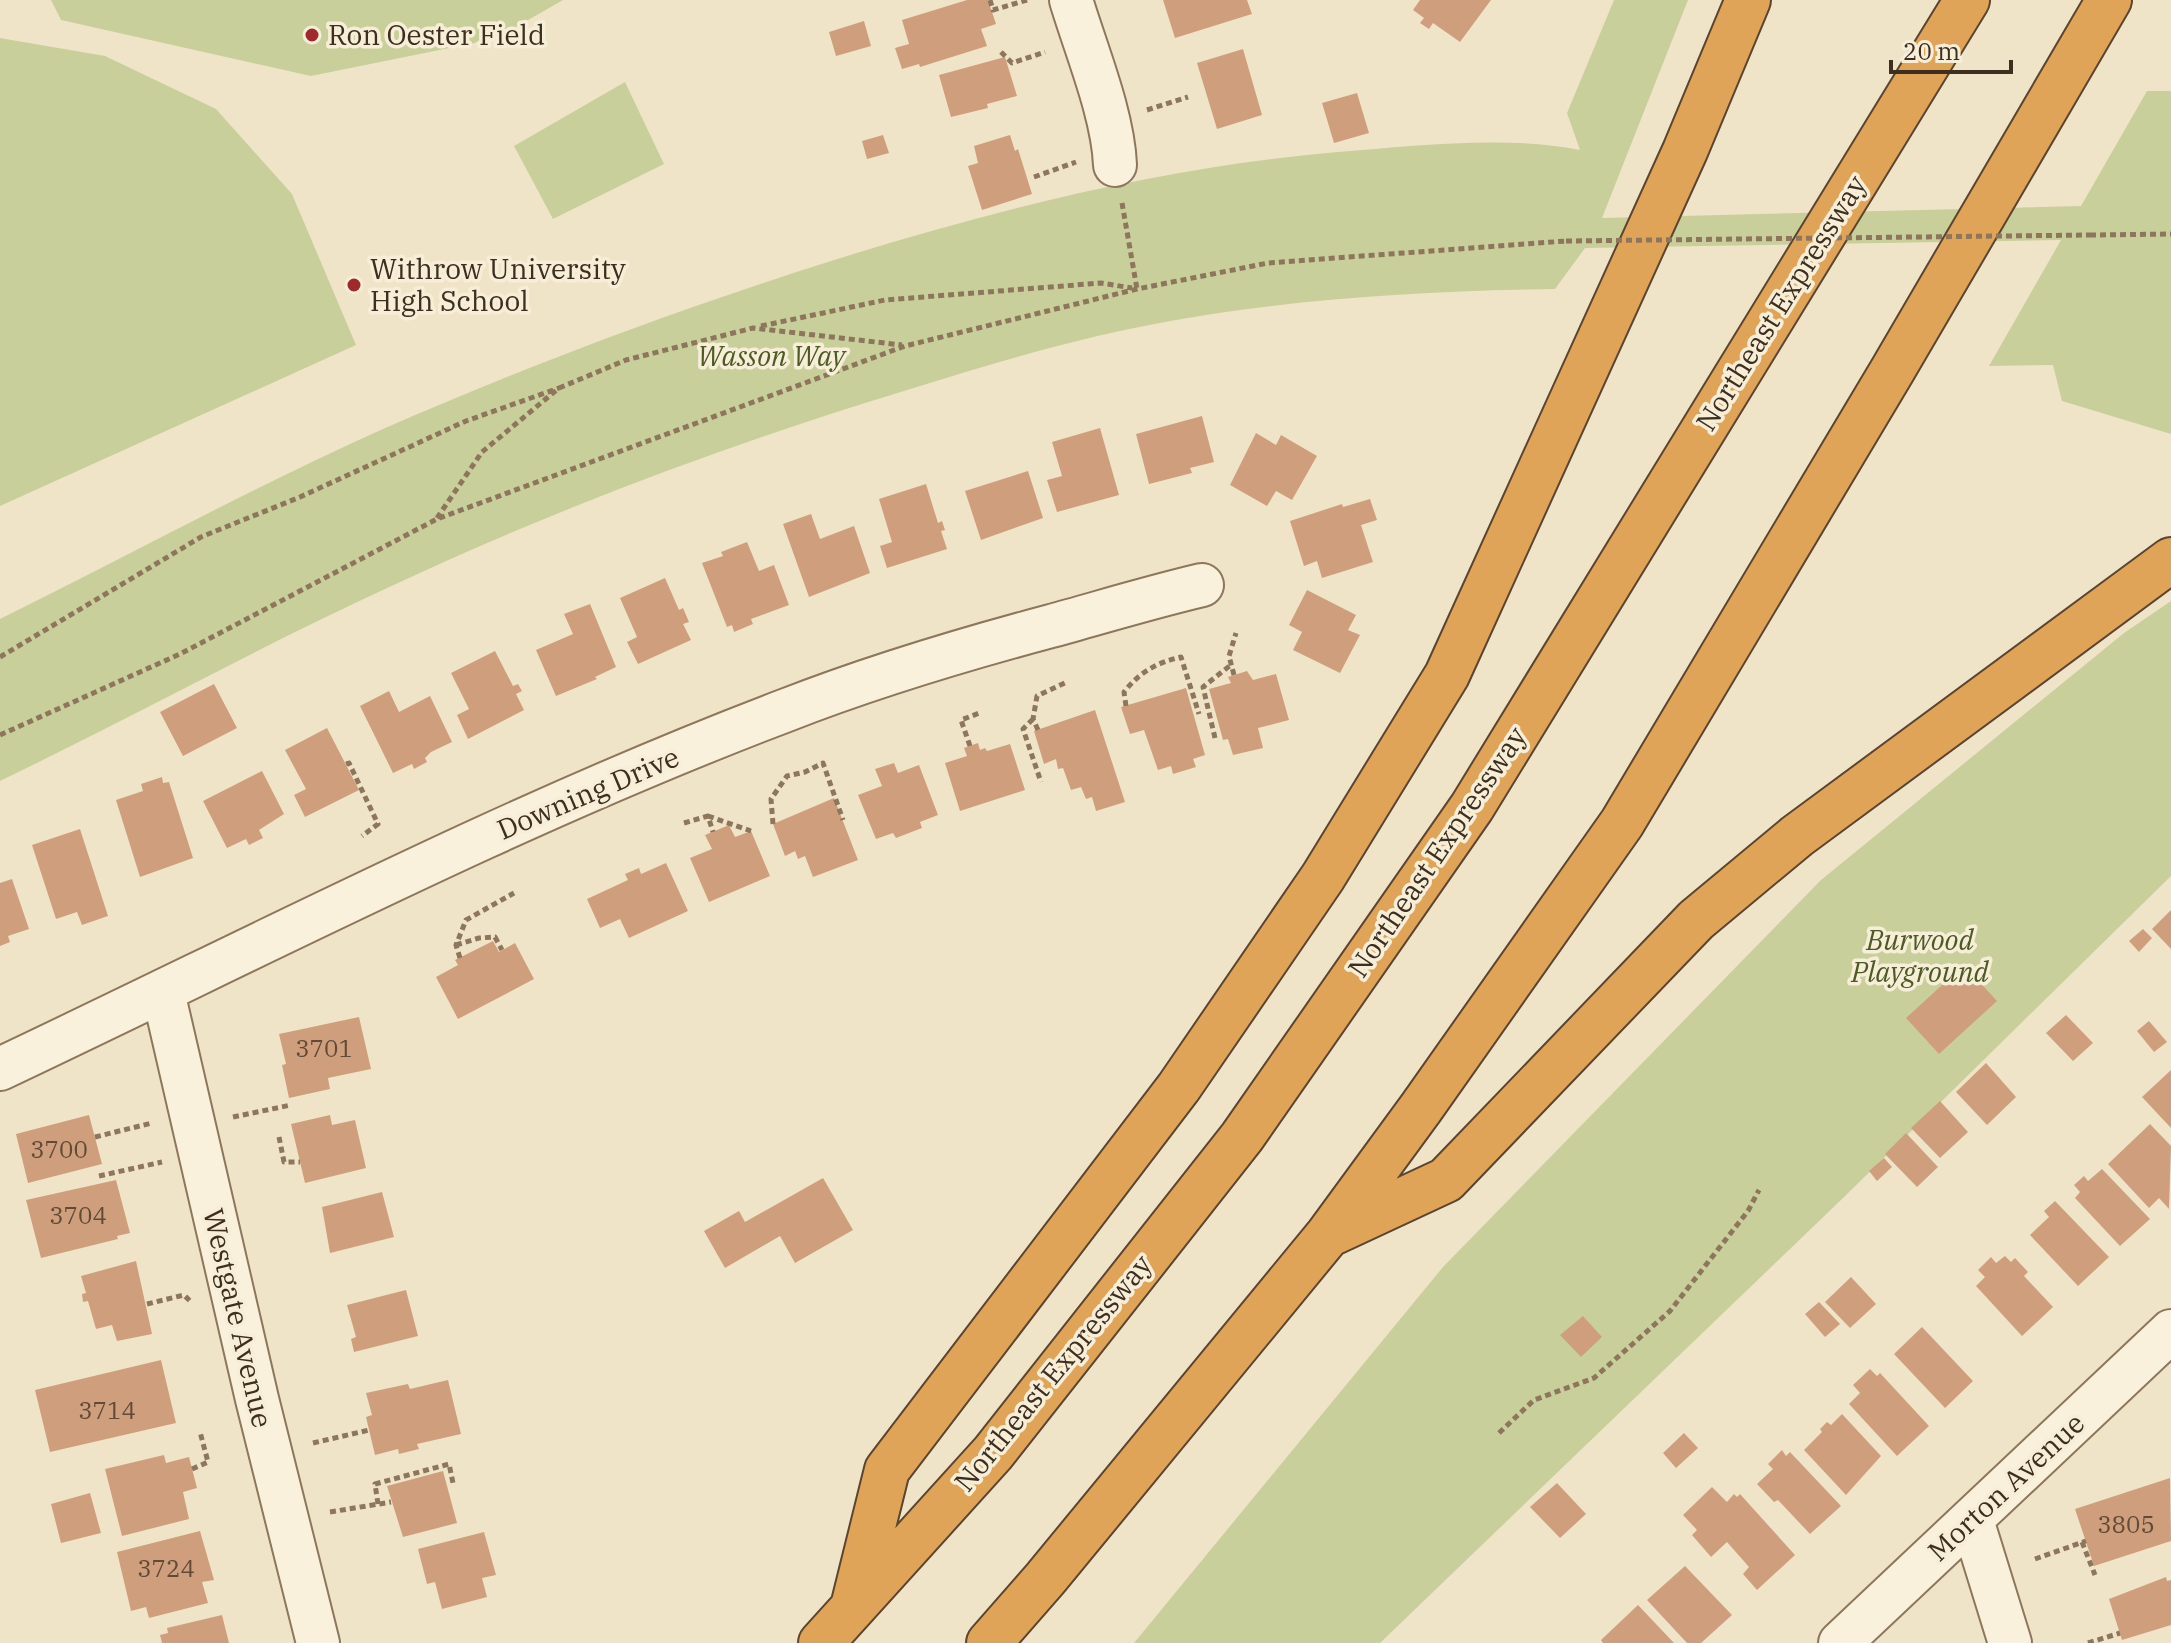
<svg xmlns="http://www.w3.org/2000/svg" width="2171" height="1643" viewBox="0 0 2171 1643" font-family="'IBM Plex Serif',serif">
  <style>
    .green { fill: #c9cf9b }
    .building { fill: #cf9f7d }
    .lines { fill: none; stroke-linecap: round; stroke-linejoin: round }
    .minor-casing { stroke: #8d765c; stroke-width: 46 }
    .highway-casing { stroke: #5b4430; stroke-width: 48 }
    .path { stroke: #8d765c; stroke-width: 5; stroke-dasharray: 6 4; stroke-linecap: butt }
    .minor { stroke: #faf1dc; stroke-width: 42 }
    .highway { stroke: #e0a458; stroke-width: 44 }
    .path-bridge { stroke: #8d765c; stroke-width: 5; stroke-dasharray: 6 4; stroke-linecap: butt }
    .poi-dot { fill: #9e2a2b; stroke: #f7eed8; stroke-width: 3 }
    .labels { text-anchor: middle; stroke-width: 7; stroke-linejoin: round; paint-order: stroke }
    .number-label { font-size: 24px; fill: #624a37 }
    .poi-label { font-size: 28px; fill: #3d2e20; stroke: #f7eed8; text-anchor: start }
    .street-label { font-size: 28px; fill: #3d2e20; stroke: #f7eed8 }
    .park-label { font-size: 28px; font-style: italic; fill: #4d5a26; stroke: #f7eed8 }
  </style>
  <rect width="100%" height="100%" fill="#f0e4c8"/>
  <path class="green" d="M51 0H563L516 27 474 43 311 76 61 20Z
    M1614 0H1688L1602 218 2081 206 2147 91H2171V434L2062 401 2053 365 1989 366 2061 240 1585 248 1555 289C1428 291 1302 298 1176 320 1083 336 993 363 904 391 727 445 553 510 385 589 255 649 129 719 0 781V619C128 556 253 487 383 429 529 365 679 309 831 261 997 209 1164 167 1338 152 1414 146 1506 135 1580 150L1567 113Z
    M0 38 105 56 216 109 292 194 356 345 0 506Z
    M625 82 664 164 553 219 514 146Z
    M2171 601V876L1843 1198 1380 1643H1134L1443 1267 1821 880 2124 633Z"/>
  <path class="building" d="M967 0H988L996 24 981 29 987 46 920 67 919 64 902 69 895 48 909 44 902 20Z
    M1163 0H1247L1252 14 1175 38Z
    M1420 0H1491L1460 42 1433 23 1429 29 1420 23 1424 18 1413 10Z
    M864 21 871 46 836 56 829 32Z
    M1243 49 1262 115 1217 129 1197 63Z
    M1005 57 1017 96 987 104 988 108 951 117 939 75Z
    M1357 93 1369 133 1334 143 1322 103Z
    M883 135 889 153 867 159 862 141Z
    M1010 135 1015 151 1018 149 1032 194 982 210 968 166 978 163 974 146Z
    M1202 416 1214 462 1190 468 1192 473 1149 484 1136 434Z
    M1100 428 1119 495 1057 512 1047 480 1062 476 1052 442Z
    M1256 433 1276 445 1281 435 1317 456 1292 500 1276 491 1267 506 1230 485Z
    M1028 471 1043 518 981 540 965 491Z
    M926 484 938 523 942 521 945 530 941 531 947 549 887 568 880 546 892 542 879 499Z
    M1370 499 1377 520 1361 525 1373 562 1322 578 1317 561 1304 566 1290 521 1342 504 1343 507Z
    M811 514 820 539 854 526 870 573 809 597 783 524Z
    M747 542 759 571 774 565 789 605 751 619 753 624 734 632 732 625 727 627 702 563 723 556 721 552Z
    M665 578 679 610 683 608 689 622 683 624 691 640 638 664 627 642 637 637 620 598Z
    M1307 590 1356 615 1348 630 1360 635 1340 673 1293 650 1302 632 1289 625Z
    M590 604 616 667 595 677 597 679 556 696 536 650 573 634 564 614Z
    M495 651 513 686 518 684 522 691 516 694 524 710 468 739 457 715 469 709 451 673Z
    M1247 671 1253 680 1276 674 1289 720 1258 728 1263 748 1233 755 1228 739 1223 740 1209 689 1231 683 1228 677Z
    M214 684 237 728 183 756 160 712Z
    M1186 688 1205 755 1193 759 1196 767 1173 774 1171 766 1158 770 1144 730 1130 734 1121 707Z
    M389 691 399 712 430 696 452 742 431 752 425 758 427 762 414 769 412 764 393 773 360 706Z
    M1095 710 1125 802 1096 811 1092 797 1086 799 1081 787 1071 790 1063 768 1058 769 1056 759 1044 764 1034 731Z
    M327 728 359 790 305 817 294 795 306 789 285 750Z
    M978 743 980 750 985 748 987 751 1010 744 1025 790 960 811 945 763 967 756 964 748Z
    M894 763 898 773 919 765 938 815 920 822 922 828 896 838 893 833 876 839 858 795 882 786 875 769Z
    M262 771 284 814 259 830 263 838 249 845 246 839 227 848 203 801Z
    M162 777 163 783 169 782 193 858 140 877 116 800 143 791 141 784Z
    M834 798 858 860 813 877 805 856 798 859 795 851 785 856 773 824Z
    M729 825 735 837 751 831 770 876 709 902 690 858 712 849 705 835Z
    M80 829 108 916 82 925 77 912 56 919 32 845Z
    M666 863 688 911 629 938 620 919 600 928 587 899 628 880 625 874 639 868 641 874Z
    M12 879 29 929 8 936 10 942 0 946V883Z
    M2171 910V949L2152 929Z
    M2143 929 2152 938 2139 952 2129 941Z
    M493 941 499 952 515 943 534 979 458 1019 436 977 458 965 455 960Z
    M1964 965 1997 1001 1939 1054 1906 1018Z
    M2066 1015 2093 1043 2073 1061 2046 1033Z
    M359 1017 371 1069 328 1078 330 1089 289 1098 282 1065 286 1064 279 1034Z
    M2149 1021 2167 1042 2154 1052 2137 1031Z
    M1986 1063 2016 1097 1987 1125 1956 1092Z
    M2171 1070V1128L2142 1097Z
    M1940 1101 1968 1132 1940 1158 1911 1128Z
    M89 1115 102 1164 28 1183 16 1134Z
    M330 1115 332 1125 355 1120 366 1168 305 1183 291 1124Z
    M2150 1124 2171 1146 2169 1209 2159 1198 2149 1208 2108 1164Z
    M1906 1133 1938 1167 1917 1187 1885 1154Z
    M1884 1158 1892 1167 1877 1181 1869 1171Z
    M2102 1169 2150 1219 2120 1246 2075 1198 2080 1192 2074 1185 2084 1176 2088 1181Z
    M823 1178 853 1230 795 1263 780 1236 725 1268 704 1231 739 1211 745 1222Z
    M116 1180 130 1233 117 1236 118 1239 41 1258 26 1200Z
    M382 1192 394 1237 330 1253 322 1207Z
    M2055 1201 2109 1257 2078 1286 2030 1235 2049 1217 2044 1211Z
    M2005 1256 2011 1262 2015 1258 2028 1272 2024 1276 2053 1307 2022 1336 1976 1286 1985 1277 1978 1270 1991 1257 1996 1263Z
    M136 1261 152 1334 117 1341 112 1325 96 1329 88 1301 83 1302 82 1294 86 1293 81 1276Z
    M1851 1277 1876 1304 1850 1328 1825 1302Z
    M406 1290 418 1336 354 1352 351 1339 356 1337 347 1305Z
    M1819 1302 1840 1324 1825 1337 1805 1314Z
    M1583 1316 1602 1337 1581 1357 1560 1335Z
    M1922 1327 1973 1381 1945 1408 1894 1354Z
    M161 1360 176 1423 50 1452 35 1390Z
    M1870 1369 1877 1376 1880 1373 1929 1426 1897 1456 1849 1404 1860 1393 1853 1385Z
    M448 1380 461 1434 417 1444 419 1449 399 1454 398 1449 375 1455 366 1417 372 1415 366 1393 408 1384 410 1389Z
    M1842 1414 1881 1456 1846 1495 1804 1450 1822 1432 1820 1429 1827 1422 1831 1425Z
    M1684 1433 1698 1448 1676 1468 1663 1453Z
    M1782 1450 1786 1456 1790 1452 1841 1506 1810 1534 1778 1500 1774 1502 1757 1484 1773 1469 1768 1464Z
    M164 1455 166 1463 189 1457 197 1488 183 1492 189 1519 122 1536 105 1469Z
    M443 1471 457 1523 403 1537 387 1486Z
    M2170 1478 2171 1541 2094 1566 2075 1509Z
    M1557 1483 1586 1514 1560 1538 1530 1507Z
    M1712 1487 1727 1502 1734 1494 1737 1497 1740 1494 1795 1555 1757 1590 1743 1574 1749 1567 1727 1542 1711 1557 1692 1535 1697 1530 1683 1515Z
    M90 1493 101 1533 61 1543 51 1504Z
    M200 1531 214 1580 202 1582 208 1603 149 1618 146 1607 131 1611 117 1552Z
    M484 1532 496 1575 482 1578 487 1597 442 1609 435 1582 427 1584 418 1549Z
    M1685 1566 1732 1615 1701 1643H1687L1647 1600Z
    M2166 1577 2167 1581 2171 1580V1625L2122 1640 2109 1599Z
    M1638 1605 1674 1643H1603L1601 1640Z
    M222 1615 229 1643H162L160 1635 168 1633 167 1628Z"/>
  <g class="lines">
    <defs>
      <path id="minor" d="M1071 0C1086 50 1113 114 1115 165
        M163 992 257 1399 318 1643
        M0 1069C260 946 515 813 784 711 871 677 961 650 1051 626 1102 612 1151 597 1202 585
        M1972 1520 2010 1643
        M1840 1643 2171 1331"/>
      <path id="highway" d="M1330 1234 1446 1180 1696 920 1797 836 2171 560
        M854 1603 887 1470 1179 1087 1323 877 1447 675 1685 151 1748 0
        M821 1643 993 1453 1242 1137 1472 807 1967 0
        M989 1643 1045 1579 1328 1235 1421 1108 1622 823 1892 371 2109 0"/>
    </defs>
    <use href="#minor" class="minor-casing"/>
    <use href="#highway" class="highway-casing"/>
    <path class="path" d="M990 0 993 10 1027 0
      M1001 52 1012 63 1045 52
      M1147 110 1188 97
      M1034 177 1076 162
      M1122 203 1137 289
      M2090 235 2171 234
      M761 326 885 300 1101 283 1132 288
      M437 518 482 452 559 388 626 360 753 328 902 345
      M0 657 201 537 300 497 466 421 559 388
      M1234 675 1229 656 1236 633
      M1126 706 1124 692C1140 672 1156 663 1181 657L1199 714
      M1033 719 1023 729 1041 782
      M1038 730 1033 719 1037 696 1067 682
      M0 735 180 654 437 519 905 346 1137 289 1268 263 1566 241
      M1215 738 1203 687 1232 664
      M970 746 961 720 982 712
      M346 764 349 763 378 824 362 836
      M708 816 751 831
      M684 823 708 816 713 832
      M773 824 771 799 787 776 805 772 823 763 843 820
      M456 945 479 938 495 937 502 950
      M460 958 456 945 466 920 514 893
      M233 1117 291 1105
      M95 1137 152 1123
      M279 1137 284 1162H300
      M99 1176 162 1162
      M147 1304 184 1295 191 1302
      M1499 1433 1534 1400 1594 1378 1670 1311 1748 1211 1759 1190
      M313 1443 369 1430
      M192 1469 208 1462 200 1432
      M378 1504 375 1484 449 1464 453 1483
      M330 1512 391 1502
      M2082 1542 2095 1575
      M2035 1559 2086 1541
      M2088 1643 2120 1633"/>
    <use href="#minor" class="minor"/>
    <use href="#highway" class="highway"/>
    <path class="path-bridge" d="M1566 241 2090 235"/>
  </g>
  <g class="poi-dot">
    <circle cx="312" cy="35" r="8"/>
    <circle cx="354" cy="285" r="8"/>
  </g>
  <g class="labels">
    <g class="number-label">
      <text x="324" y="1057">3701</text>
      <text x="59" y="1158">3700</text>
      <text x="78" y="1224">3704</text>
      <text x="107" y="1419">3714</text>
      <text x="2126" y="1533">3805</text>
      <text x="166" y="1577">3724</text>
    </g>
    <g class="poi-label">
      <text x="328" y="45">Ron Oester Field</text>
      <text x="370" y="279">Withrow University<tspan x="370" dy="32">High School</tspan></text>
    </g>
    <g class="street-label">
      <text transform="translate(1781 303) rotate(-58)" y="10">Northeast Expressway</text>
      <text transform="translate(588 793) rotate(-23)" y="10">Downing Drive</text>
      <text transform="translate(1437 852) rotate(-56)" y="10">Northeast Expressway</text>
      <text transform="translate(238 1318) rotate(77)" y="10">Westgate Avenue</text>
      <text transform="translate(1053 1373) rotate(-51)" y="10">Northeast Expressway</text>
      <text transform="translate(2006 1487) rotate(-43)" y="10">Morton Avenue</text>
    </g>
    <g class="park-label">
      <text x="771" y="366">Wasson Way</text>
      <text x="1920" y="950">Burwood<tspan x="1920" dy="32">Playground</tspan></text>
    </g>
  </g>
  <path d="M1891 60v12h120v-12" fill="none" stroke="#3d2e20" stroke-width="4"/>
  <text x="1903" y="60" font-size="24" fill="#3d2e20" stroke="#f7eed8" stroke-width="6" paint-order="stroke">20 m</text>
</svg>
